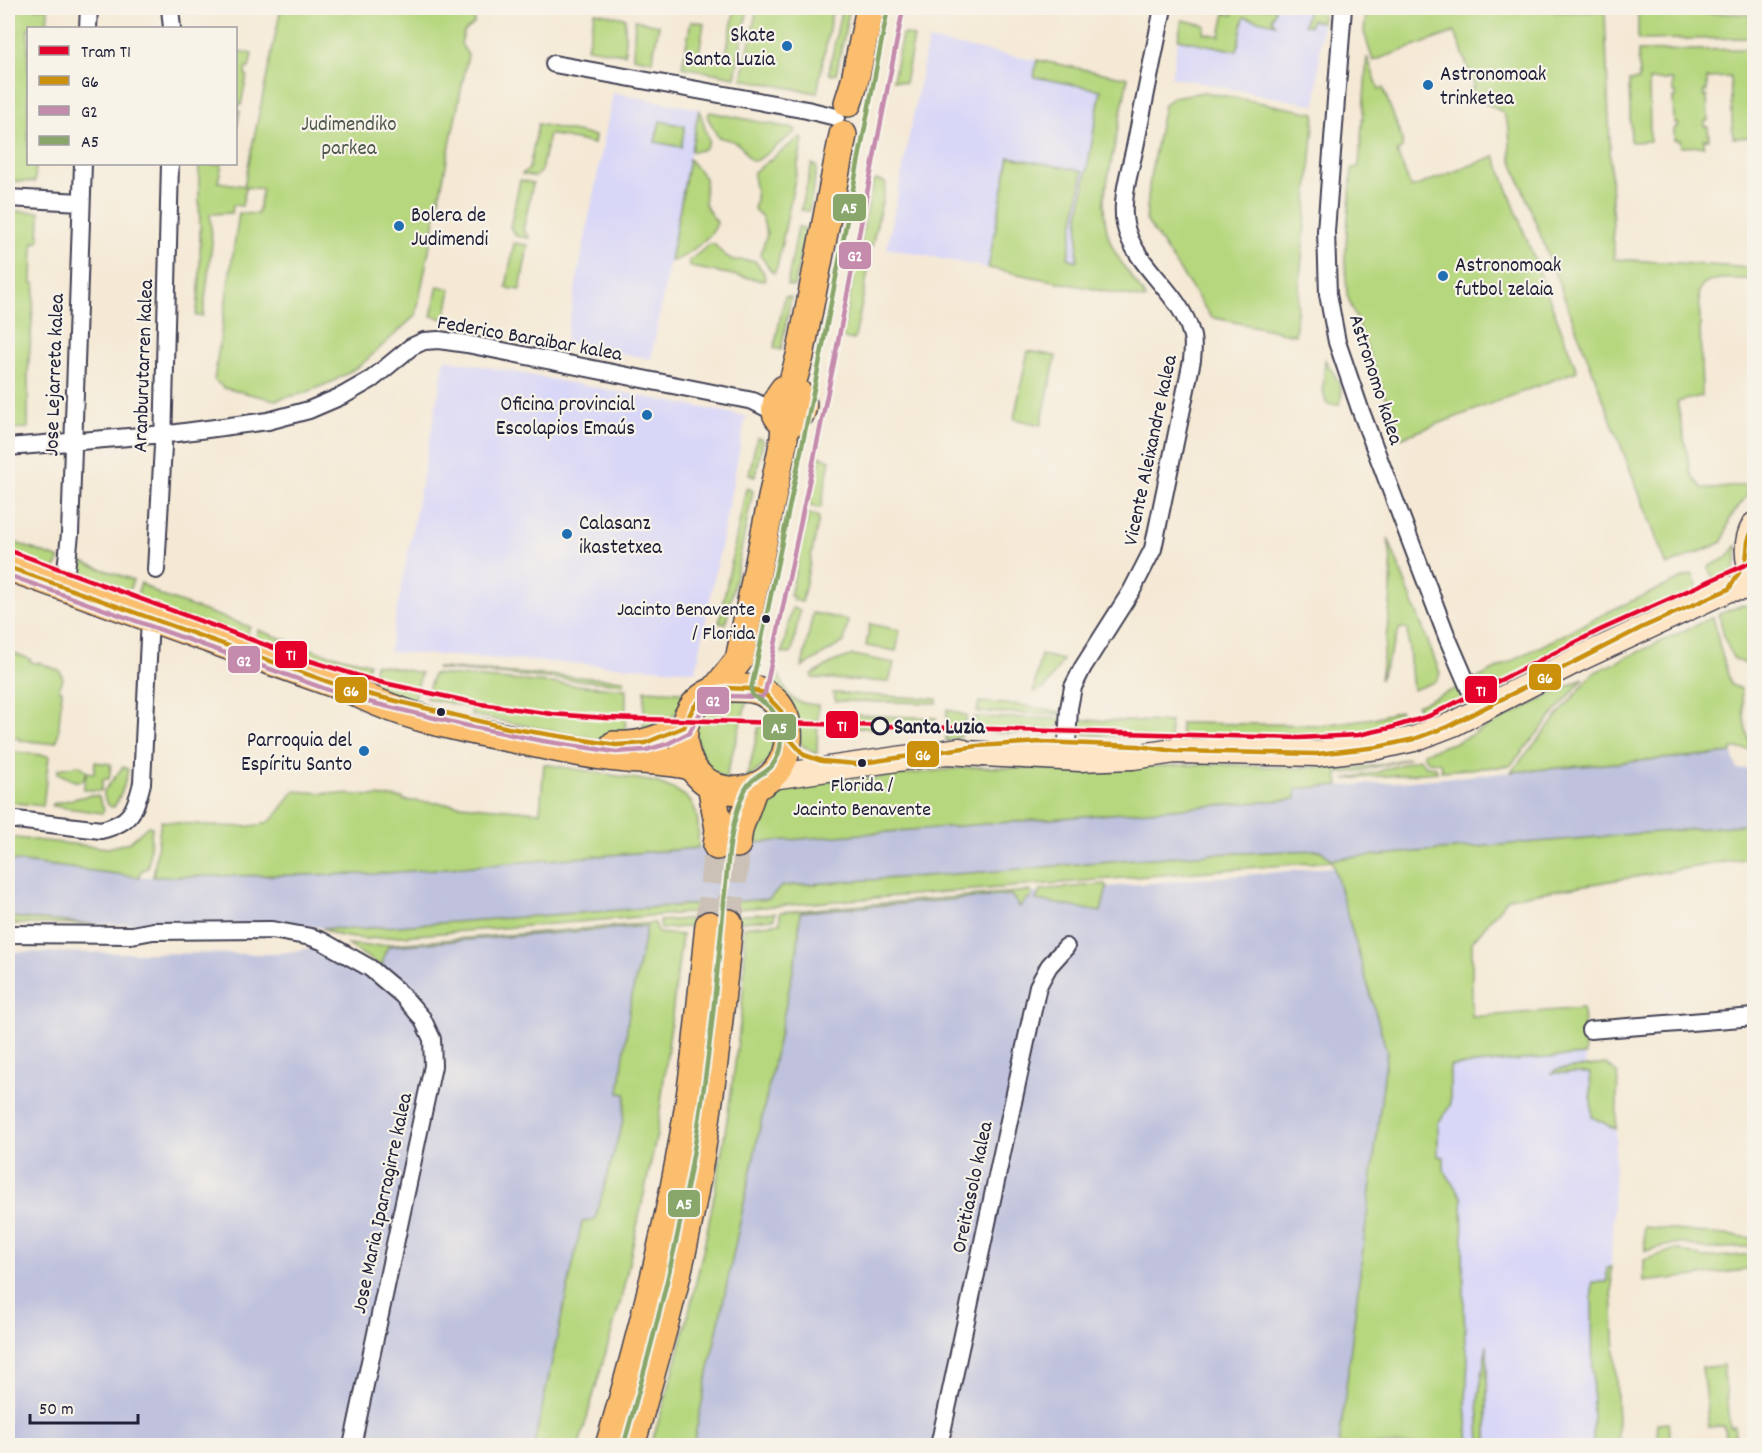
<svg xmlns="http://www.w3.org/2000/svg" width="1762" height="1453" viewBox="0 0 1762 1453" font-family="Dekko,sans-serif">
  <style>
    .built { fill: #d9d7f7 }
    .industrial { fill: #c0c2dd }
    .green { fill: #b6d77e; stroke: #6c7c5c; stroke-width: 1.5 }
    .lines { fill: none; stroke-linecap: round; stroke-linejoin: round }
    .primary-tunnel { stroke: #cbc1b6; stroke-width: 27; stroke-dasharray: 27 14; stroke-linecap: butt }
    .minor-casing { stroke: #424052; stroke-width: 20 }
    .secondary-casing { stroke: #424052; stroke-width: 27 }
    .primary-casing { stroke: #424052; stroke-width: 30 }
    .minor { stroke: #fff; stroke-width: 16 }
    .secondary { stroke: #fde5c5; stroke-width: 24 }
    .primary { stroke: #fbbe6e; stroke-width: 27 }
    .bus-1-casing { stroke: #f7f3e8; stroke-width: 9 }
    .bus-2-casing { stroke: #f7f3e8; stroke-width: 9 }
    .bus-3-casing { stroke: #f7f3e8; stroke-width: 9 }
    .bus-1 { stroke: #cb900c; stroke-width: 4.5 }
    .bus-2 { stroke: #c58bad; stroke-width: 4.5 }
    .bus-3 { stroke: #89a66b; stroke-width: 4.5 }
    .tram-1-casing { stroke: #f7f3e8; stroke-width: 9 }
    .tram-1 { stroke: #e4002b; stroke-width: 4.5 }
    .poi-dot { fill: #1f6fb2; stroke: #f7f3e8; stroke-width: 2 }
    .bus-dot { fill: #22223b; stroke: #f7f3e8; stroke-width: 2 }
    .stop-dot { fill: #f7f3e8; stroke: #22223b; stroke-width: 3 }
    .labels { text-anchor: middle; stroke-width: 4.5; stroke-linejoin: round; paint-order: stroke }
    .bus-label { font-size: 20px; fill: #22223b; stroke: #f7f3e8; text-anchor: end }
    .poi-label { font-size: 21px; fill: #22223b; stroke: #f7f3e8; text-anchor: start }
    .park-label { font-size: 21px; fill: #4e584f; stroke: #f7f3e8 }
    .street-label { font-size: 21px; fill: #22223b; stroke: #f7f3e8 }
    .stop-label { font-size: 21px; font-weight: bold; fill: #22223b; stroke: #f7f3e8; text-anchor: start }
    .line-badge { stroke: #f7f3e8; stroke-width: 2 }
    .badge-label { font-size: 16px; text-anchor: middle; font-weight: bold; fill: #fff }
  </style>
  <rect width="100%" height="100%" fill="#f7f3e8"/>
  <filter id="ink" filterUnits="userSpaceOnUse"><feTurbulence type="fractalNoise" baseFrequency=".0167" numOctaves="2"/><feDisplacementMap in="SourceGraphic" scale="12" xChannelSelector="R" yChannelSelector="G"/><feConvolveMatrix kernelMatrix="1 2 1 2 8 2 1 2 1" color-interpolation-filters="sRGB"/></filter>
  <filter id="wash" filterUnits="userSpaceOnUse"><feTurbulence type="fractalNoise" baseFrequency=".008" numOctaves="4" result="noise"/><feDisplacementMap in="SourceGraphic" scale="24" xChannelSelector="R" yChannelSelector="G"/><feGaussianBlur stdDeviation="1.35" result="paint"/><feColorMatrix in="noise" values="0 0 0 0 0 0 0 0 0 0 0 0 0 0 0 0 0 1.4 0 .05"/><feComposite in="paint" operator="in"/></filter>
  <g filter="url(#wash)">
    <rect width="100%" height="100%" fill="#f5e9d5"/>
    <path class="built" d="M1245 8H1322V20L1316 105 1171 77 1178 39 1237 50Z
      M928 40 1128 78 1104 198V210L1107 235 1112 249 1143 294 988 268 887 248Z
      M613 93 699 109 651 359 565 342Z
      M445 359 746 416 696 671 389 652Z
      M1585 1055 1586 1067 1606 1064 1618 1074 1611 1267 1619 1445H1463L1438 1172V1123L1446 1113 1451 1095 1450 1066Z"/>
    <path class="industrial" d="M1732 753 1737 769 1754 768V824L1331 859 1320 850 1213 854 1121 860 998 871 782 886 769 899 357 929 272 925 92 924 8 917V860L139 877 373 874 1295 799 1296 789 1411 781Z
      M1334 867 1387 1052 1339 1445 693 1446 798 947 800 912 1028 894 1038 893 1041 890 1105 884 1107 887Z
      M648 926 630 1005 619 1093H626L623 1121 595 1219 582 1223 534 1445 8 1446V952L275 954 319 947 375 977 382 967 385 952 389 946Z"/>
    <path class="green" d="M8 8H48L47 28H28V164H36L35 182 10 181V158H8Z
      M281 8H477L474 24 464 32 461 44 468 55 416 315 361 365 334 381 305 393 275 400 224 388 214 380 239 213 258 214 262 189 246 187 242 206 233 205 232 213 210 214 212 243 203 316H196C204 268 198 213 199 164H222L218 182 244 186Z
      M735 8H748L735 77 682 67 691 21 704 23 699 53 725 59Z
      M757 8H807L832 12 817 93 742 79Z
      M1234 8H1276L1272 19 1275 24 1244 17 1237 51 1178 39 1182 20 1205 25 1204 33 1220 36 1225 13 1233 15Z
      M1308 8H1322V22L1311 20 1310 26 1304 25Z
      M1367 8H1554L1555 12H1605L1614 259 1754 268V279C1738 280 1708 274 1699 290L1702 396 1677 402 1691 474 1702 488 1714 489 1749 484V493L1730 518 1723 542 1667 566 1511 158 1509 129 1503 112 1470 96 1468 90 1475 87 1455 32 1373 61 1364 32Z
      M844 9 849 12 836 74 831 75 829 72 841 11Z
      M595 12 625 18V54L587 48Z
      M1638 12 1750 14 1751 38 1638 40Z
      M635 20 659 25 652 61 633 57Z
      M905 34 914 37 905 83 893 80 902 35Z
      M1750 49 1753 137 1733 138 1730 77 1707 78V91H1704V96H1707L1708 121H1705V126L1708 127 1709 139H1704V146L1681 147 1680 140H1674V128L1677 127V123H1674L1673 98 1676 97V93L1673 92 1672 80H1649L1650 141 1631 142 1629 81 1639 80 1638 51Z
      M239 51 252 54 249 68H246L245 74 247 75 241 105H238L237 110 240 111 237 126 236 125V65Z
      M1367 57 1379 89 1383 88 1402 139V148L1397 152 1411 188 1495 156 1577 371 1401 438 1347 295 1345 258 1352 169 1359 166Z
      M1037 60 1128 78 1104 198C1103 249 1121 259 1146 298L1144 299 988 268 1009 157 1083 171 1068 258 1077 261 1079 215 1101 90 1034 77Z
      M1204 92 1315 113 1295 335 1211 317 1146 220 1150 177 1164 105 1173 97Z
      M699 109 709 142C705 151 700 151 691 151Z
      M710 112 795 129 796 131 758 160 753 161C746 158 747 155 743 149 737 141 727 139 718 137L708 118V115Z
      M660 121 685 126 681 147 655 142Z
      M538 124 595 136 594 144 549 134 541 171 535 177 522 174 529 169Z
      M799 138 803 139 777 268 774 273 771 271 760 255 767 234 762 217 754 209C760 189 752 188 754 172Z
      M689 159 705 178C707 203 698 199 717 222 716 234 682 261 670 261Z
      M812 164 817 167 809 211 801 210Z
      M520 180 533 183 523 230 530 238 516 236 510 227Z
      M875 180 884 182 886 184 872 246 862 244 861 240 873 182Z
      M8 211 40 212 39 242H33L32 283 35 284 28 372V428L8 429Z
      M798 227 805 228 794 286 787 285Z
      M514 243 528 245 520 290 506 288Z
      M710 244H714L724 255 733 260 755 261 764 273 765 281 691 267 689 261Z
      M861 251 871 256 855 338 853 340 844 338 842 336 858 253Z
      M438 286 451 289 445 319 431 316Z
      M785 296 791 297 781 350 774 348Z
      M1028 351 1056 356 1041 425 1014 419Z
      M1325 360C1332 372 1348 389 1339 404L1331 405 1326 403 1323 389Z
      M757 438 762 439 763 441 756 475 754 477 749 474Z
      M820 456 830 460 821 507 819 508 809 504Z
      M748 488 753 491 726 624 719 623 746 489Z
      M808 514 817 516 819 518 802 602 793 600 794 597 790 596Z
      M1388 538 1440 673 1437 681 1413 690 1407 629 1400 628 1380 680C1386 634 1397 584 1388 538Z
      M8 540 60 559 54 570 8 559Z
      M1737 545C1738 564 1735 577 1717 587L1708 567 1728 557Z
      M77 560 133 580 125 603 77 579Z
      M1692 574 1700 593 1626 627 1559 654 1495 687C1486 691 1480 688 1474 680L1612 610Z
      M141 583 162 596 250 627 243 639 133 606Z
      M1742 605 1748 606 1754 611V741L1751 724 1750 666 1733 658 1724 637 1719 614Z
      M792 608 800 610 792 652 790 654 782 653Z
      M813 613 848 620 844 642 802 667Z
      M1713 617 1720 648 1731 685 1741 689 1745 725 1751 749H1732V753L1511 772 1593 673Z
      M870 624 900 630 896 651 866 646Z
      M258 630 319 652 369 663 366 677 361 683 255 643Z
      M8 651 30 659V661L37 664 38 662 60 671 63 679 59 689 62 690 58 737 56 742 46 743 19 740V738H14L13 740 8 739Z
      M853 655 894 663 889 682 812 678V675L833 662Z
      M1041 655 1063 660 1045 688 1033 692Z
      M375 664 421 673 414 701 375 688 372 681Z
      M436 668 624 680V684L436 669Z
      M772 670 777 672C789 695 788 704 818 705L817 755 802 745 771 685Z
      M433 674 626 689 625 742 589 738 471 715 472 708 426 698Z
      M1584 678 1510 766 1441 771V765L1438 762 1428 761 1423 756V753L1459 741Z
      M699 685 667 723 643 738 645 690 681 692Z
      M1460 687 1463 694 1458 705 1423 727 1417 705Z
      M833 693 937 699V703L836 701Z
      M748 697 725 780 704 766 694 731 709 704Z
      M979 702 1021 705 1061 712 1060 714 977 712Z
      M947 709 967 716 961 736 946 742Z
      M1400 711 1407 733 1367 743 1180 744 1181 723 1323 725 1374 718Z
      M828 714 936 718V730L828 727Z
      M974 717 1061 719 1057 729 1048 734 977 732 974 724Z
      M1075 720 1170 722V744L1137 737 1084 734 1077 727Z
      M759 726H777L775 756 747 779Z
      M8 751 49 756 43 806 8 802Z
      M1409 758 1360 771 1337 774 1339 785 1296 789V799L752 843 757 818 766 803 781 790 790 786 809 782 864 779 971 767 1076 769 1217 764 1294 768 1336 767 1337 770 1379 765Z
      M1418 759 1426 766 1436 767 1437 772 1345 779 1377 772Z
      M95 762 111 764 109 779H103L101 791 83 789 87 772 94 773Z
      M544 764 655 782C696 796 700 807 698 848L373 874 153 877 161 821C184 823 255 833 271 820 280 813 287 800 294 791L403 798V800L540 812Z
      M79 765 86 770V774L82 781H74L58 773V769Z
      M123 767 128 769C126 783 121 795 114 807H112C106 805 103 797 104 791Z
      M90 795 98 796 104 809 102 813 52 806 53 804Z
      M1754 824V857L1508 898 1472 942V1017L1583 1008 1585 1055 1450 1066V1106L1438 1123V1156L1444 1157V1170L1462 1198 1465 1346 1468 1356 1466 1404 1469 1445H1339L1387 1052 1332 861 367 939C351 938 337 937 323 928L357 929 769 899 782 886 998 871 1121 860 1213 854 1320 850 1331 859Z
      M148 826 152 827 148 867 140 872 139 877 8 860V837L108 848 130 842Z
      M1105 884 1107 887 1101 912 1036 900 1041 890Z
      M1029 891 1032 893 1031 899 1028 898 1020 907 1011 895 800 912 798 947 693 1445H651C689 1329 715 1208 732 1086 739 1034 747 980 744 927L780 923V912Z
      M775 913 774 919 661 929 660 921Z
      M8 917 92 924H8Z
      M655 923 658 933 682 935 657 1134 621 1300 579 1445H534L582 1222 595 1219 623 1121 626 1094 619 1093 630 1005 647 926 389 946 385 952 382 967 347 944 369 946Z
      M1606 1064 1618 1074 1616 1129 1592 1117 1590 1073H1552L1555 1070Z
      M1644 1227 1754 1238V1246L1711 1249 1678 1243 1645 1251Z
      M1676 1249 1703 1258 1754 1254V1269L1644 1282V1260Z
      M1611 1267 1619 1445H1593L1592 1282H1607V1268Z
      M1487 1344V1445H1480L1478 1401Z
      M1723 1365 1730 1425V1428L1734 1427 1736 1445H1727L1724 1426 1709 1427 1702 1368Z
      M1668 1422 1671 1445H1659L1657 1423Z"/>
  </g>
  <g filter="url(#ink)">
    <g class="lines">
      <path class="primary-tunnel" d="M729 923 737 844
        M709 925 717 846"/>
      <defs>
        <path id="minor" d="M170 8 172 28
          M1343 8 1326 231 1328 294 1337 342 1360 409 1447 637 1469 688 1482 709
          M88 28 89 8
          M554 64 807 110 836 117
          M8 198 81 202
          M8 447 177 433 268 421 309 410 344 395 372 379 411 347 424 341 439 340 467 344 753 401 775 412
          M156 570 163 446 170 164
          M64 588 70 534 83 164
          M1066 759 1069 708 1073 687 1083 667 1132 590 1153 549 1192 360C1193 351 1194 341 1191 333 1180 291 1134 267 1125 224 1120 198 1131 168 1136 142 1145 97 1154 53 1163 8
          M8 819 101 830C130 823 135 812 142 783L150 618
          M8 934 132 935 153 931 272 930 311 937 322 941 370 968 402 995 422 1018 432 1039 433 1066 352 1446
          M1590 1030 1754 1017
          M939 1446 1038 986 1049 966 1066 947"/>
        <path id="secondary" d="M1754 525C1745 541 1746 560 1754 576
          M946 752 1080 759 1133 757 1175 751 1317 754 1378 747 1414 739 1453 724 1581 658 1729 589 1754 587
          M772 777 960 750"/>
        <path id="primary" d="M848 103 854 84 870 8
          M791 388 800 356 843 135
          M791 388C809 397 805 417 789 424 770 419 774 401 784 389Z
          M8 567C122 609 237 648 351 690 402 717 463 729 518 740 551 747 585 755 618 758 643 761 667 760 691 766
          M726 688C737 688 752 687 762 692 806 714 792 785 741 790 675 797 661 697 726 688Z
          M715 690 739 660 784 439 785 423
          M614 745C639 747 662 738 684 727
          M711 784 719 829 717 846
          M737 844 739 829 754 787
          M609 1446C643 1331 672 1215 690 1097 698 1040 703 982 709 925
          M631 1446C651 1374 672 1302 687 1230 708 1128 719 1026 729 923"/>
      </defs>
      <use href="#minor" class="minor-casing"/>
      <use href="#secondary" class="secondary-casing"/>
      <use href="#primary" class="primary-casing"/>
      <use href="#minor" class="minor"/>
      <use href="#secondary" class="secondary"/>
      <use href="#primary" class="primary"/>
      <defs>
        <path id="bus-1" d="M8 567 351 690 508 728 616 745 645 743 684 727 693 708 702 698 715 690 726 688 750 689 764 693 781 711 789 738 804 755 822 761 856 764 977 746 1041 742 1138 746 1175 751 1317 754 1378 747 1414 739 1447 727 1643 627 1729 589 1746 561 1748 541 1754 525"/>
        <path id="bus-2" d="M8 575 348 697 468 726 543 741 616 752 646 750 667 744 689 733 703 708 718 697 726 696 762 697 765 693 834 362 903 9"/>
        <path id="bus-3" d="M624 1444C652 1345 678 1246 695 1144 712 1047 719 949 729 851 732 830 736 808 746 788 752 777 763 775 771 767 784 752 784 726 772 710 767 703 760 700 753 696L751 690 820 360 888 8"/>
      </defs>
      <use href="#bus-1" class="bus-1-casing"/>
      <use href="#bus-2" class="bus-2-casing"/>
      <use href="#bus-3" class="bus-3-casing"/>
      <use href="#bus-1" class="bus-1"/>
      <use href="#bus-2" class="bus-2"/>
      <use href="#bus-3" class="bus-3"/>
      <defs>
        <path id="tram-1" d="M8 550 301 658 375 681 480 704 552 714 606 718 1299 738 1358 735 1390 728 1429 716 1600 630 1754 561"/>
      </defs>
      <use href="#tram-1" class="tram-1-casing"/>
      <use href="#tram-1" class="tram-1"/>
    </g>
  </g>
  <g class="poi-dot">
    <circle cx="787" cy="46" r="6"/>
    <circle cx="1428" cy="85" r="6"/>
    <circle cx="399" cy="226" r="6"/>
    <circle cx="1443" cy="276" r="6"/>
    <circle cx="647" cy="415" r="6"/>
    <circle cx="567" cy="534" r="6"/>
    <circle cx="364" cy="751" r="6"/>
  </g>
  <g class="bus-dot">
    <circle cx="766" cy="619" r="5"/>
    <circle cx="441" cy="712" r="5"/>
    <circle cx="862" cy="763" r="5"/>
  </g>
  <circle class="stop-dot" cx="880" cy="726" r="8"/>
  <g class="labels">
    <g class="bus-label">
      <text x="755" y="615">Jacinto Benavente<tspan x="755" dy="24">/ Florida</tspan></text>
      <text x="862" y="791" text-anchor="middle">Florida /<tspan x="862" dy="24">Jacinto Benavente</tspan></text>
    </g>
    <g class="poi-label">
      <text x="775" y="41" text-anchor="end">Skate<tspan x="775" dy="24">Santa Luzia</tspan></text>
      <text x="1440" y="80">Astronomoak<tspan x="1440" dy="24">trinketea</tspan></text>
      <text x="411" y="221">Bolera de<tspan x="411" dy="24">Judimendi</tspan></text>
      <text x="1455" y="271">Astronomoak<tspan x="1455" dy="24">futbol zelaia</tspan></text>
      <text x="635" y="410" text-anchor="end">Oficina provincial<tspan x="635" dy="24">Escolapios Emaús</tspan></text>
      <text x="579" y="529">Calasanz<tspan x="579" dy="24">ikastetxea</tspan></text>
      <text x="352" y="746" text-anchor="end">Parroquia del<tspan x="352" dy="24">Espíritu Santo</tspan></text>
    </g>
    <g class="park-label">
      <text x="349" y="130">Judimendiko<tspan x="349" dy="24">parkea</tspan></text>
    </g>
    <g class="street-label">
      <text transform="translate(530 337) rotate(10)" y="7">Federico Baraibar kalea</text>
      <text transform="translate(142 366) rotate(-88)" y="7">Aranburutarren kalea</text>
      <text transform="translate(53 375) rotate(-88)" y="7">Jose Lejarreta kalea</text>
      <text transform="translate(1377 379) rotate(72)" y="7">Astronomo kalea</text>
      <text transform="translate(1149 450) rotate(-78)" y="7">Vicente Aleixandre kalea</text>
      <text transform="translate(971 1187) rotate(-78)" y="7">Oreitiasolo kalea</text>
      <text transform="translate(381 1203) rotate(-78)" y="7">Jose Maria Iparragirre kalea</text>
    </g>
    <g class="stop-label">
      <text x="894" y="733">Santa Luzia</text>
    </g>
  </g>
  <g class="line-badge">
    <rect x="832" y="193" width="35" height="29" rx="6" fill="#89a66b"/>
    <rect x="838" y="241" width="34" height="29" rx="6" fill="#c58bad"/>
    <rect x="274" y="640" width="34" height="29" rx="6" fill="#e4002b"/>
    <rect x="227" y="645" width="34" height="29" rx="6" fill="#c58bad"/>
    <rect x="1528" y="663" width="34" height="28" rx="6" fill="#cb900c"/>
    <rect x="1464" y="675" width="34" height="29" rx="6" fill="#e4002b"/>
    <rect x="334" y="676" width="34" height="28" rx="6" fill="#cb900c"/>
    <rect x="696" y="686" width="34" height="29" rx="6" fill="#c58bad"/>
    <rect x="825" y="710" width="34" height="29" rx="6" fill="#e4002b"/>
    <rect x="762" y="713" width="35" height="28" rx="6" fill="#89a66b"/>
    <rect x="906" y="740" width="34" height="28" rx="6" fill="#cb900c"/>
    <rect x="667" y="1189" width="34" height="29" rx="6" fill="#89a66b"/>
  </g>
  <g class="badge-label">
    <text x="849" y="213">A5</text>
    <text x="855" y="261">G2</text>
    <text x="291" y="660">T1</text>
    <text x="244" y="666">G2</text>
    <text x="1545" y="683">G6</text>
    <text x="1481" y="696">T1</text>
    <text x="351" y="696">G6</text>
    <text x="713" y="706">G2</text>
    <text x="842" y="731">T1</text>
    <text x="779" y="733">A5</text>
    <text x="923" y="760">G6</text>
    <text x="684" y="1209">A5</text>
  </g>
  <rect width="1762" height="1453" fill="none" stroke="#f7f3e8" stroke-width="30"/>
  <rect x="27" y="27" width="210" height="138" fill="#f7f3e8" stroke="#a29fa3" stroke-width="1.5"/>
  <rect x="39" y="46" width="30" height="9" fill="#e4002b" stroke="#a29fa3" stroke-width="1.5"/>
  <text x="81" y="57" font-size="18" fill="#22223b">Tram T1</text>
  <rect x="39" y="76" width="30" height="9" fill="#cb900c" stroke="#a29fa3" stroke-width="1.5"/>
  <text x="81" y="87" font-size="18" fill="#22223b">G6</text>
  <rect x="39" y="106" width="30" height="9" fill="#c58bad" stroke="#a29fa3" stroke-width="1.5"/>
  <text x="81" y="117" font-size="18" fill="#22223b">G2</text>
  <rect x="39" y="136" width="30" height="9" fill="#89a66b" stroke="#a29fa3" stroke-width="1.5"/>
  <text x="81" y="147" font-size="18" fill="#22223b">A5</text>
  <path d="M30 1414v9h108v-9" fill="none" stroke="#22223b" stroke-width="3"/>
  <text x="39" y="1414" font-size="18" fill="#22223b" stroke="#f7f3e8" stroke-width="4.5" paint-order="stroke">50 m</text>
</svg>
